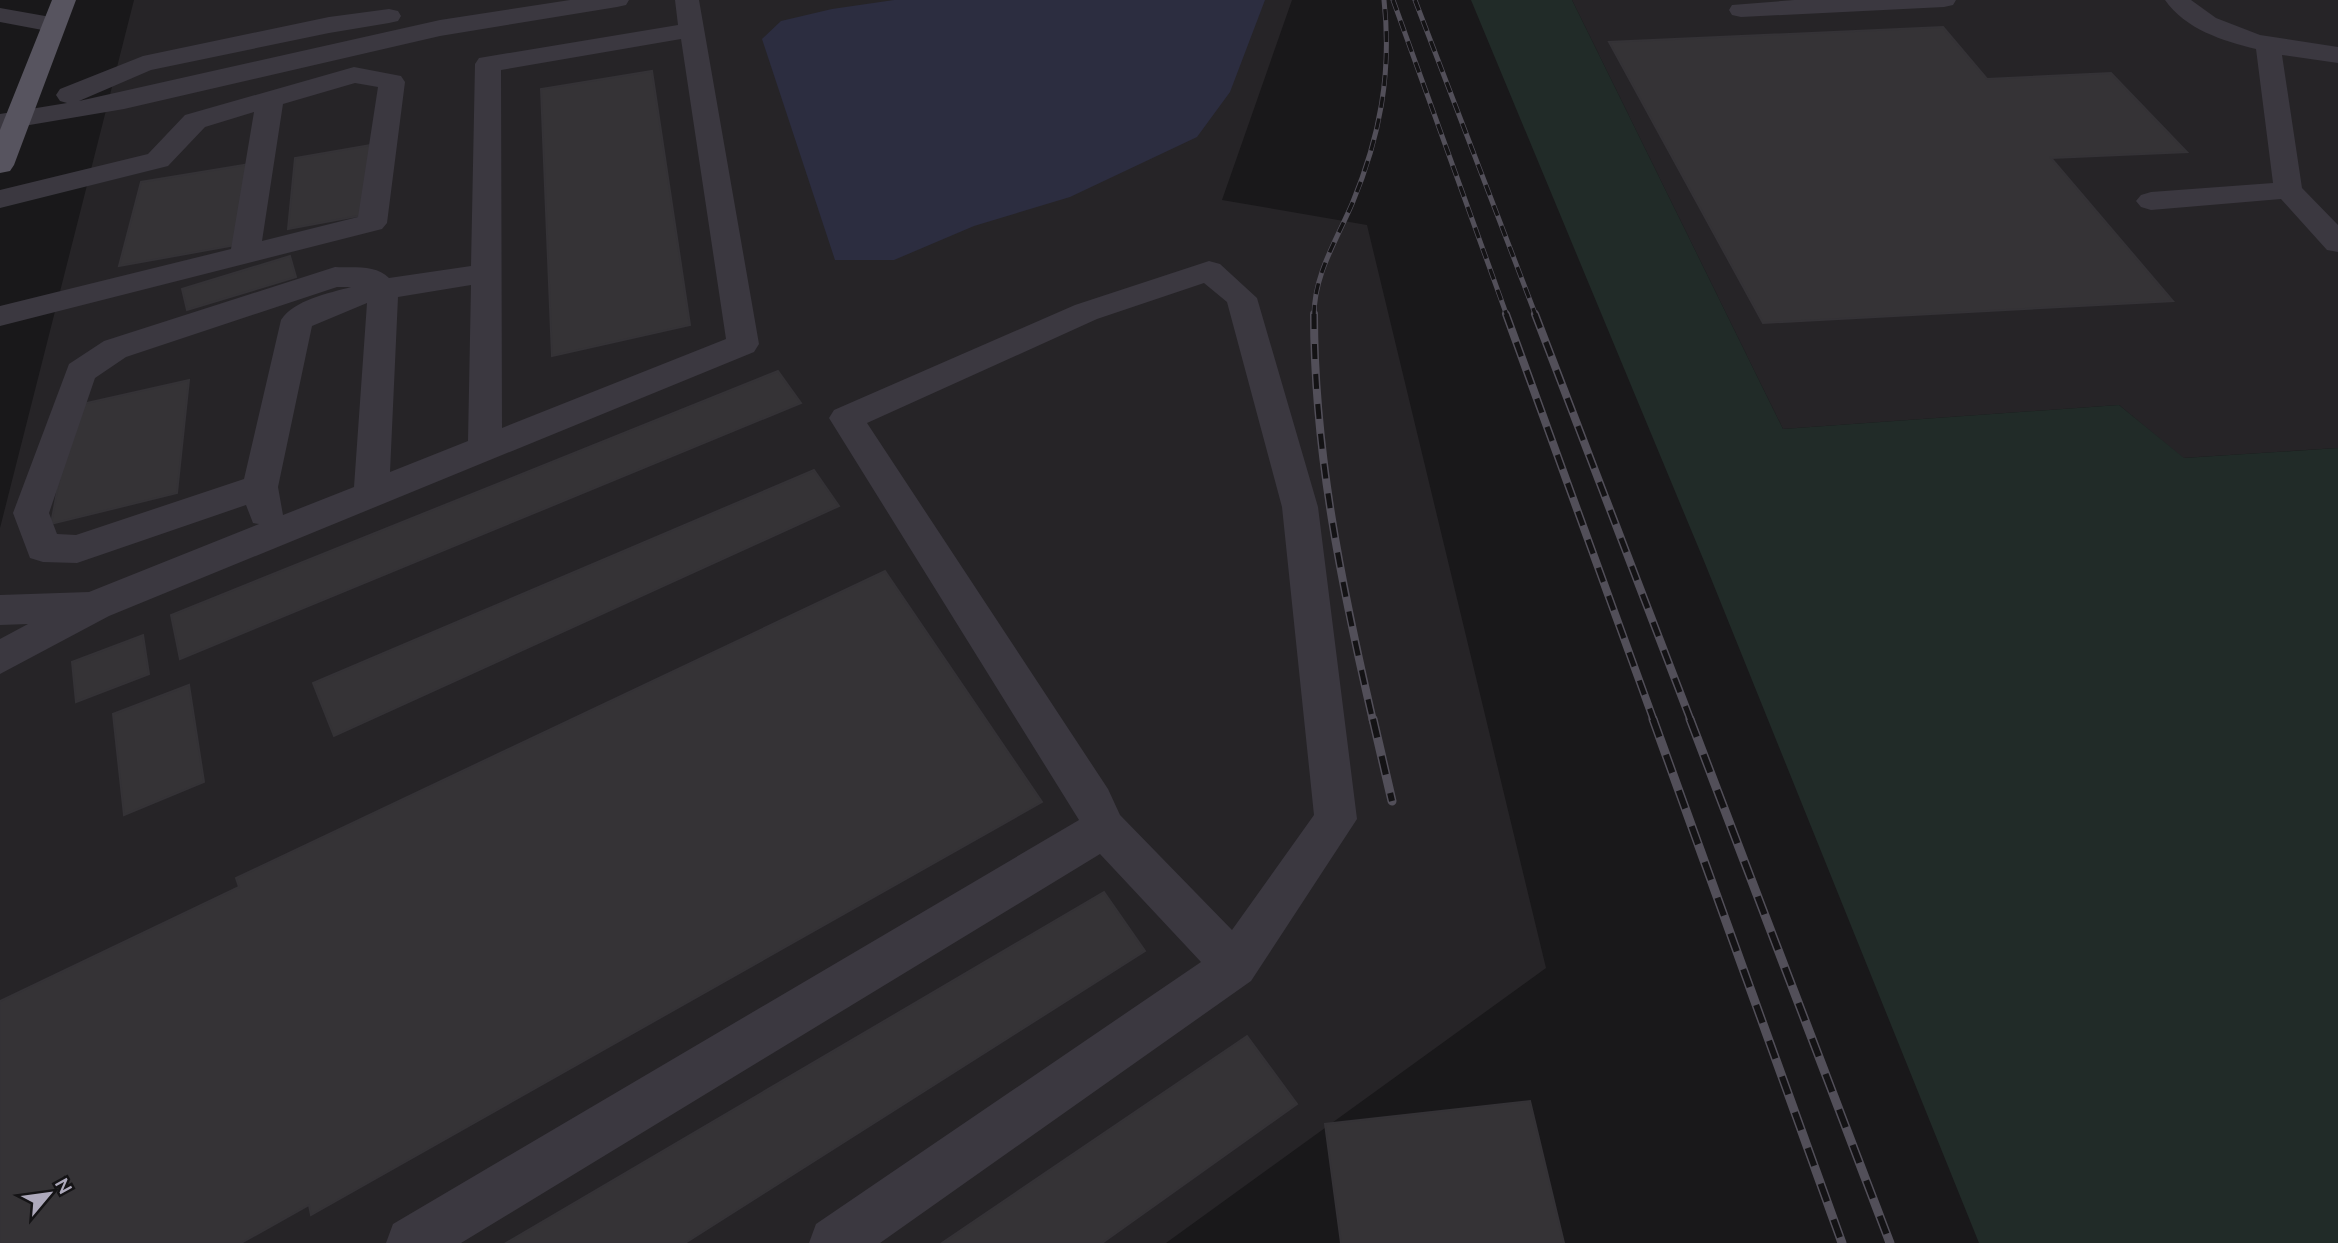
<svg xmlns="http://www.w3.org/2000/svg" width="2338" height="1243" viewBox="0 0 2338 1243" font-family="'Nunito Sans',sans-serif">
  <style>
    .built { fill: #262427 }
    .green { fill: #212b28 }
    .water { fill: #2c2d40 }
    .building { fill: #353336; stroke: #343236; stroke-width: 2 }
    .lines { fill: none; stroke-linecap: round; stroke-linejoin: round }
    .minor { fill: #3b3840; fill-rule: evenodd }
    .major { fill: #57545f; fill-rule: evenodd }
    .rail-far2-casing { stroke: #524f59; stroke-width: 5 }
    .rail-far1-casing { stroke: #524f59; stroke-width: 8 }
    .rail-casing { stroke: #524f59; stroke-width: 9 }
    .rail-far2 { stroke: #141315; stroke-width: 3.5; stroke-dasharray: 11; stroke-linecap: butt }
    .rail-far1 { stroke: #141315; stroke-width: 5; stroke-dasharray: 15; stroke-linecap: butt }
    .rail { stroke: #141315; stroke-width: 6; stroke-dasharray: 19; stroke-linecap: butt }
  </style>
  <rect width="100%" height="100%" fill="#19181a"/>
  <path class="built" d="M134 0H1292L1222 200 1367 225 1546 968 1166 1243H0V528Z
    M1572 0H2338V448L2183 458 2119 405 1783 429Z"/>
  <path class="green" d="M1471 0H1572L1783 429 2119 405 2184 458 2338 448V1243H1979L1704 561Z"/>
  <path class="water" d="M894 0H1265L1230 92 1197 137 1070 197 974 226 894 260H835L762 39 781 21 832 9Z"/>
  <path class="building" d="M1943 27 1987 79 2111 73 2187 152 2051 158 2173 301 1763 323 1609 42Z
    M652 71 690 325 552 356 541 89Z
    M371 145 369 214 288 229 295 158Z
    M250 164 236 245 119 266 141 182Z
    M290 256 296 277 187 310 182 289Z
    M778 371 801 403 180 659 171 615Z
    M189 380 177 493 51 524 73 406Z
    M814 470 839 506 334 736 313 683Z
    M885 571 1042 802 311 1215 309 1205 241 1243H0V1001L239 887 236 878Z
    M143 635 149 674 76 702 72 662Z
    M189 685 204 782 124 815 113 714Z
    M1104 892 1145 951 685 1243H506Z
    M1247 1036 1297 1104 1102 1243H942Z
    M1530 1101 1564 1243H1341L1325 1124Z"/>
  <g class="lines">
    <path class="minor" d="M570 0H629L626 5 617 7 440 36 124 109 0 130V114L67 103 60 101 56 95 60 89 143 56 329 17 389 9 398 11 401 16 398 21 389 23 329 33 151 70 79 101 440 20Z
      M675 0H699L759 344 754 352 109 616 0 674V639L28 624 0 625V595L89 592 259 524 253 523 246 505 77 563 43 562 30 558 13 513 69 364 104 341 335 267C353 268 376 264 389 278L471 266 475 64 479 58 678 25ZM681 39 726 339 502 428 501 70ZM471 285 468 441 390 472 398 297ZM337 287H351C329 293 294 300 281 320L244 479 76 535 57 534 49 513 95 378 126 357ZM367 303 354 487 283 515 278 487 312 326Z
      M1794 0H1956L1953 5 1944 7 1741 17 1732 15 1729 10 1732 5Z
      M2165 0H2191L2216 18 2260 35 2338 47V63L2282 55 2302 188 2338 225V252L2327 250 2281 199 2151 210 2141 207 2136 201 2141 195 2151 192 2273 183 2256 49C2223 41 2185 29 2165 0Z
      M0 8 62 19 66 24 62 29 53 32 0 22Z
      M354 67 401 76 405 82 387 223 382 229 0 326V306L231 249 254 112 205 127 168 166 0 208V190L148 154 185 115ZM355 83 378 87 358 217 262 241 283 104Z
      M1209 261 1220 264 1257 298 1318 507 1357 819 1251 981 880 1243H809L816 1224 1201 962 1100 854 461 1243H386L393 1224 1079 820 829 418 834 410 1075 305ZM1204 283 1227 302 1282 507 1314 815 1232 930 1120 815 1108 789 867 423 1097 319Z"/>
    <path class="major" d="M52 0H76L14 165 10 171 0 173V130Z"/>
    <defs>
      <path id="rail-far2" d="M1393 0 1507 316
        M1415 0 1536 316
        M1314 316C1314 275 1336 241 1352 204 1380 137 1392 73 1384 0"/>
      <path id="rail-far1" d="M1314 314C1314 452 1342 587 1373 721
        M1506 314 1654 721
        M1535 314 1691 721"/>
      <path id="rail" d="M1373 719 1392 801
        M1653 719 1842 1243
        M1690 719 1890 1243"/>
    </defs>
    <use href="#rail-far2" class="rail-far2-casing"/>
    <use href="#rail-far1" class="rail-far1-casing"/>
    <use href="#rail" class="rail-casing"/>
    <use href="#rail-far2" class="rail-far2"/>
    <use href="#rail-far1" class="rail-far1"/>
    <use href="#rail" class="rail"/>
  </g>
  <g transform="translate(49 1194) rotate(61)" stroke="#141315" stroke-width="5" paint-order="stroke">
  <path d="M0-5L12 26L0 18L-12 26Z" fill="#ada9bb"/>
  <text y="-10" font-size="19" font-weight="bold" text-anchor="middle" fill="#ada9bb">N</text>
  </g>
</svg>
